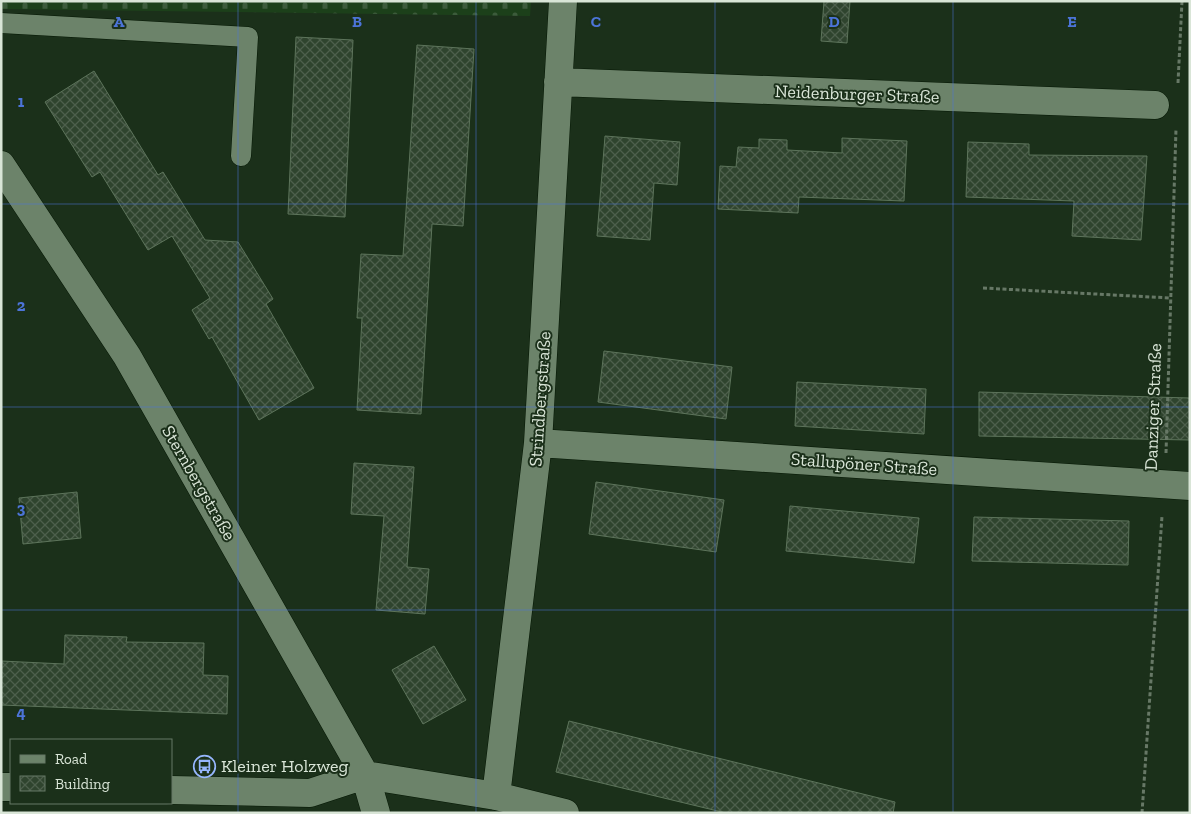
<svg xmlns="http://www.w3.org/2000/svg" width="1191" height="814" viewBox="0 0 1191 814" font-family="'Zilla Slab',serif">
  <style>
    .cemetery { fill: url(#cemetery-stones) }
    .building { fill: url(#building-cross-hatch); stroke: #5d745b }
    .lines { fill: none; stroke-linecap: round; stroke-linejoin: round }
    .lane-casing { stroke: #051704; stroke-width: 21 }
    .street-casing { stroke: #051704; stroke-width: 29 }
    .path { stroke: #677866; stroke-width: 3; stroke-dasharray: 4 2.5; stroke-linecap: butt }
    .lane { stroke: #6c836a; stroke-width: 20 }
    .street { stroke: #6c836a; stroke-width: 28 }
    .grid { fill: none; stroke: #4c74d8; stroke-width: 1; stroke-opacity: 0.55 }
    .labels { text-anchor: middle; stroke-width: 4; stroke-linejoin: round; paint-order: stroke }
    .street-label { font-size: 18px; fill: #d9e5d7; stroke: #1b301a }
    .poi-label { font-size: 18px; fill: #d9e5d7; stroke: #1b301a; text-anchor: start }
    .grid-label { font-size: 16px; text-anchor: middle; font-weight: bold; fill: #4c74d8; stroke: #1b301a; stroke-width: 4; stroke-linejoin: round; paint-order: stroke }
  </style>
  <defs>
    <pattern id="cemetery-stones" width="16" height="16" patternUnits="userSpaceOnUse" patternTransform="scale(1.25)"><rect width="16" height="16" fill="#1c401a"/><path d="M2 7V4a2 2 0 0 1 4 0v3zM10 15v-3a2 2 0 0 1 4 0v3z" fill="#3c5b3b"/></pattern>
    <pattern id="building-cross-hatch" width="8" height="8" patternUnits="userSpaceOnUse" patternTransform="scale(1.25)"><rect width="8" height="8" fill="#2f442e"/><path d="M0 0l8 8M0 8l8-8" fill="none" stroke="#4d5f4c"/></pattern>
  </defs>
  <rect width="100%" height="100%" fill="#1b301a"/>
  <path class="cemetery" d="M1 1H531L530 16 1 9Z"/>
  <path class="building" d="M824 1H850L847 43 821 41Z
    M296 37 353 40 345 217 288 214Z
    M417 45 474 49 463 226 432 224 421 414 357 410 362 318H357L361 254 403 256Z
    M94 71 158 175 163 172 205 240 238 242 273 299 266 304 314 388 259 420 212 337 209 339 192 310 210 298 172 236 148 250 100 172 92 177 45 102Z
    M605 136 680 142 677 185 654 183 650 240 597 236Z
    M842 138 907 141 904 201 799 197 798 213 718 209 720 166 736 167 738 147 759 148V139L787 140V150L842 153Z
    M968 142 1029 144V155L1147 156 1141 240 1072 236 1074 201 966 197Z
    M604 351 732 367 726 419 598 402Z
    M797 382 926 389 924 434 795 426Z
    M979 392 1190 398V440L979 436Z
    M354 463 414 467 407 567 429 569 425 614 376 610 384 516 351 514Z
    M596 482 724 500 716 552 589 534Z
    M77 492 81 538 23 544 19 498Z
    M790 506 919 518 914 563 786 551Z
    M974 517 1129 521 1128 565 972 561Z
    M65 635 127 637 126 642 204 643 203 675 228 676 227 714 1 705V661L64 664Z
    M434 646 466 700 423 724 392 670Z
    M569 721 895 802 893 813H726L556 772Z"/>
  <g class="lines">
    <defs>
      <path id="lane" d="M1 23 248 37 241 156"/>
      <path id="street" d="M558 82 1155 105
        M1 165 127 356 365 775 376 813
        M538 443 1190 486
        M1 787H11
        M171 790 310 793 365 775 496 796 565 813
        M496 796 538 443 563 1"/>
    </defs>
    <use href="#lane" class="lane-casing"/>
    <use href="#street" class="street-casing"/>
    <path class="path" d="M1178 83 1182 1
      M983 288 1170 298
      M1166 453 1176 129
      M1142 813 1162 516"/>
    <use href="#lane" class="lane"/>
    <use href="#street" class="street"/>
  </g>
  <path class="grid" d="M238 1V813M476 1V813M715 1V813M953 1V813M1 204H1190M1 407H1190M1 610H1190"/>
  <defs>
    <symbol id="bus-ring" viewBox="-11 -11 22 22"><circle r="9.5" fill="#1b301a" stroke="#96b6fd" stroke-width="1.5"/><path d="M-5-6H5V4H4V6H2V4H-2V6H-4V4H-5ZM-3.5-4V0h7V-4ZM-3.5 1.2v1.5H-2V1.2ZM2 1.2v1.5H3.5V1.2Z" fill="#96b6fd"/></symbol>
  </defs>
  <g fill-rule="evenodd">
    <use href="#bus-ring" x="192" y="754" width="25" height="25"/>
  </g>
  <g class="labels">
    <g class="street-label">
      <text transform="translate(857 94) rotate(2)" y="6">Neidenburger Straße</text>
      <text transform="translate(540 399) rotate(-86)" y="6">Strindbergstraße</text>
      <text transform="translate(1153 407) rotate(-88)" y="6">Danziger Straße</text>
      <text transform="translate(864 464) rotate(4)" y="6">Stallupöner Straße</text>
      <text transform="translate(199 483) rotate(60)" y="6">Sternbergstraße</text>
    </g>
    <g class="poi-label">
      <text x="221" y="772">Kleiner Holzweg</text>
    </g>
  </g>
  <g class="grid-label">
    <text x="119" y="27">A</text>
    <text x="357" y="27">B</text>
    <text x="596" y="27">C</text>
    <text x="834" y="27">D</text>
    <text x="1072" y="27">E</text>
    <text x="21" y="107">1</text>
    <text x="21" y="311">2</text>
    <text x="21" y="514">3</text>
    <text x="21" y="718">4</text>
  </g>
  <rect width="1191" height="814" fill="none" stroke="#d9e5d7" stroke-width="5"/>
  <rect x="10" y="739" width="162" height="65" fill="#1b301a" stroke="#677866"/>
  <rect x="20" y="755" width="25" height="8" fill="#6c836a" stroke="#677866"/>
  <text x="55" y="764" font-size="15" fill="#d9e5d7">Road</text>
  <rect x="20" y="776" width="25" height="15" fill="url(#building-cross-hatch)" stroke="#677866"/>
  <text x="55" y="789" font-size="15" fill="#d9e5d7">Building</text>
</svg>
